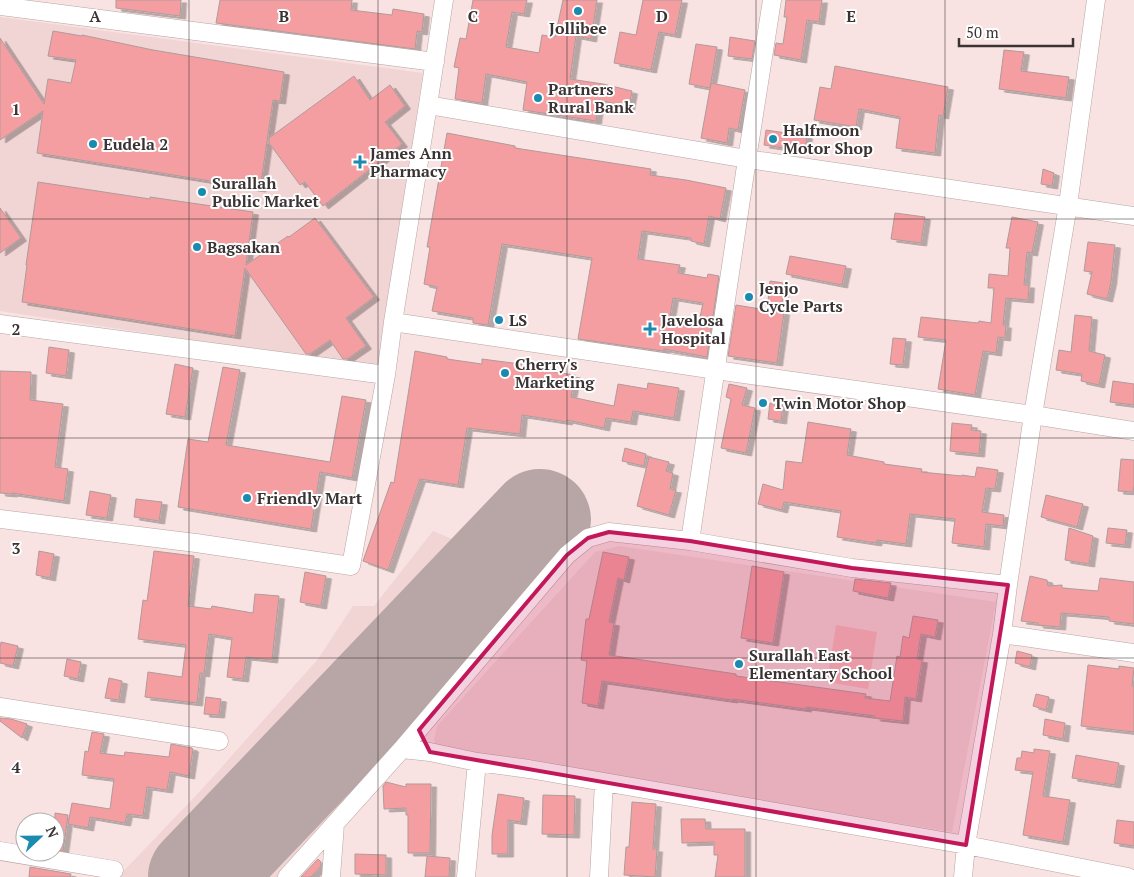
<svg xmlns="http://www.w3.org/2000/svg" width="1134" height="877" viewBox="0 0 1134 877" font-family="'PT Serif',serif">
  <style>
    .built { fill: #f1d4d4 }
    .green { fill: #f4babb }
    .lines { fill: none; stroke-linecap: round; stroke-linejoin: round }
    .runway { stroke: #b8a6a6; stroke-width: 102 }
    .building { fill: #f49ea1; stroke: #af9b9b; fill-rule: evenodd; filter: url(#shadow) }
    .minor-casing { stroke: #b9a4a4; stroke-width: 19 }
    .minor { stroke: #fff; stroke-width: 18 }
    .marked { fill: #c2185b; fill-opacity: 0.2; stroke: #c2185b; stroke-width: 4; stroke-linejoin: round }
    .grid { fill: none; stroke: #3b3333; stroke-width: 1; stroke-opacity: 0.55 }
    .poi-dot { fill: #1a8aaf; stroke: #fff; stroke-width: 2 }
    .labels { text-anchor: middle; stroke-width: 4; stroke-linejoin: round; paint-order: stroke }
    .poi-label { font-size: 16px; font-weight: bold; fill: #3b3333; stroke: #fff; text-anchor: start }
    .grid-label { font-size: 16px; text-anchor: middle; font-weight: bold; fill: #3b3333; stroke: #fff; stroke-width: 4; stroke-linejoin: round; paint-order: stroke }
  </style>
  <defs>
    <filter id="shadow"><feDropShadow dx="5.5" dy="3" stdDeviation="0" flood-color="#0004"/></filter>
  </defs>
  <rect width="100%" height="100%" fill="#f8e2e2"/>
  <path class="built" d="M0 17 423 73 378 368 0 311Z
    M508 498 590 520 420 720 281 877H118L204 787 318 659 353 606H374L433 531 459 542 484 508 498 510Z
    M619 546 996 602 952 832 437 747 434 740 437 726 595 552Z"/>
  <path class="green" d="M836 625 877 632 868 689 827 682Z"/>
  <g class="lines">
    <path class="runway" d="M199 877 540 520"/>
  </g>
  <path class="building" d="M116 0H181L180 16 116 8Z
    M220 0H352L351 10 392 15 393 9 424 14 422 32 417 31 415 49 216 23Z
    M473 0H527L524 14 512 12 506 47 539 53 542 35 555 37 563 0H597L591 39 576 36 570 79 603 84 632 91 629 107 599 100 596 121 523 110 527 82 486 74 482 103 455 99 459 68 454 67 460 38 466 39Z
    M643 0H682L675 35 659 32 651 70 614 63 620 32 636 35Z
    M786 0H822L819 22 807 20 801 60 774 55 776 43 783 44 787 17H784Z
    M53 31 82 36V35L153 50 284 72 280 101 273 100 260 189 37 153 43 111 0 140V38L44 104 48 79 71 83 76 60 48 56Z
    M730 37 755 41 752 59 728 56Z
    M696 44 717 47 710 88 689 84Z
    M1004 50 1024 52 1021 71 1069 77 1066 98 999 89Z
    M835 66 948 87 943 116 939 115 935 153 896 148 900 117 859 109 856 127 814 120 820 87 831 89Z
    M354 76 370 100 390 85 405 106 385 122 402 144 323 206 305 182 300 185 269 143V138Z
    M711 83 745 90 738 130 729 128 727 143 701 138Z
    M766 130 807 136 805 151 764 145Z
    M447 133 515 146V148L651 169 650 175 686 180 726 188 720 219 709 216 704 244 691 241V238L642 231 638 259 680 265 678 273 707 278 708 274 719 276 707 357 664 349 663 351 578 339 592 258 502 244 488 325 473 323V318L432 311 437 287 424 284 430 247H427ZM673 298 703 303 698 327 669 322Z
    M1043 169 1054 173 1052 186 1041 184Z
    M38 182 150 199V197L253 212 246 265 288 236 289 237 315 218 374 297 346 318 366 346 347 359H343L330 340 310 354H306L245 268 235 336 22 302 27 265H26Z
    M0 208 21 238 0 253Z
    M895 213 925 217 921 243 891 239Z
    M1012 217 1038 222 1032 253 1027 252 1024 285H1029L1028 300 1006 298 1003 325H1006L1005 338 998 337 996 353 983 351 975 395 938 389 946 340 918 337 921 317 978 323 979 321 991 323 994 288H988L989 274 1008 276 1010 248H1006Z
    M1088 242 1115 245 1111 282 1107 299 1087 294 1092 272 1084 271Z
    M790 256 846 266 842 285 786 274Z
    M770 281 784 283 781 312H784L777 363 728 356 736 305 767 310Z
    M1075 315 1092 317 1089 351 1105 355 1099 385 1081 381 1082 374 1056 370 1059 350 1071 352Z
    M893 338 906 339 903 365 890 364Z
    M49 347 69 350 66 376 46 373Z
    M415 351 447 357V359L482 364V359L528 365V368L575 375 571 397 614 406 618 384 647 389 648 383 679 388 674 418 633 411 631 422 606 418 604 428 567 420V422L522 415 520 434 467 428 458 485 420 479 388 570 363 561 391 482 394 483Z
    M175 364 193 368 185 417 166 414Z
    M223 367 240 370 226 445 330 462 342 396 366 400 352 478 320 472 311 529 178 507 188 439 208 442Z
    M0 371 31 372 30 400 63 404 55 467 68 469 64 501 12 493V494L0 493Z
    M1113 381 1134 384V405L1110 402Z
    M729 384 747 388 742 405 755 408 746 453 721 448 731 399 726 397Z
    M770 403 783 405 781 421 768 419Z
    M808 422 851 429 847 455 884 462V464L922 469 921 472 962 476V475L975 477 977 467 998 470 995 489 986 488 982 512 1004 515 1003 526 986 524 984 547 952 543 955 519 910 514 906 544 877 540 876 543 837 537 841 511 784 502 782 510 758 504 763 484 783 490 786 461 802 463Z
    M952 423 972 425 971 430 981 431 979 454 950 451Z
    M625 448 646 454 644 466 622 461Z
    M649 457 669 462 666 471 673 473 670 489 676 490 669 515 637 506Z
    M1121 459 1134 460V485L1133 492 1118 491Z
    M90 491 111 495 107 518 86 515Z
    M1046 495 1083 504 1077 527 1041 517Z
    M136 499 162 502 159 521 134 517Z
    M1069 528 1093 536 1089 564 1065 560Z
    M1108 528 1127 530 1125 545 1106 543Z
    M39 551 54 554 50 578 36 575Z
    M154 551 194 556 188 606 211 609 212 606 253 613 255 594 279 596 272 660 246 657 243 679 227 677 232 638 209 634 204 674 200 673 197 703 145 697 148 672 182 677 186 645 138 639 143 600 147 601Z
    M603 552 629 557 624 580 618 578 609 622 614 623 609 655 736 674V676L866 694 865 698 890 701 897 656 900 657 903 636 909 638 913 616 938 620 935 637 921 634 917 659 922 660 916 699 905 697 903 721 875 718V716L806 707V709L733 699 732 700 602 681 598 706 582 703 587 661 581 660 586 619H589Z
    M752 566 784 572 773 643 741 638Z
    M305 572 326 576 321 606 300 602Z
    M1030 576 1047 580 1048 586 1062 585V588L1098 591 1100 578 1134 582V624L1109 621V617L1061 613 1060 627 1038 625V623L1021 621Z
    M855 579 891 583 888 598 853 591Z
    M1 642 18 646 13 666 0 663V648Z
    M1017 651 1032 655 1030 667 1015 663Z
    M67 659 81 662 78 679 64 676Z
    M1088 665 1119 669V666L1134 668 1132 686H1134V732L1081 726Z
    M109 678 122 681 119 700 105 698Z
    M1036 694 1049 697 1046 710 1033 706Z
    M206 697 221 699 219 715 204 714Z
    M0 718 11 719 27 724 22 738 0 721Z
    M1045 719 1065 723 1063 739 1043 735Z
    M92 732 104 734 100 753 124 756 125 752 169 757 171 744 192 748V749H193L189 776 170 772 167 790 147 787 143 816 127 814 125 823 90 817 88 828 68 824 72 803 110 809 114 779 82 775 85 751 88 752Z
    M1034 749 1050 751 1043 796 1070 800 1063 842 1023 835 1033 772 1015 770 1017 758H1021L1022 751 1034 753Z
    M1076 755 1119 763 1115 785 1072 778Z
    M386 782 406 787V784H431L430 853H408V815H406V808L384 809 383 786Z
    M498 794 524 798 521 822 508 820V854H492V835Z
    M543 795 575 796 574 835 542 834Z
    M632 802 656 804 653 849H657L655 877 624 875 626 847H629Z
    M55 813 68 815 63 851 55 849Z
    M681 819H705L706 829H745V877H715L718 855H714V842L682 843Z
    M1117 820 1134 822V846L1114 843Z
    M355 854 386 855V875L355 874Z
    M427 856 450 858 449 877H425Z
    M318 859 321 862V866L311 877H301Z
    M30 867 71 874 70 877H29Z"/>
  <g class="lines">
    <defs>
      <path id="minor" d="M0 6 435 62
        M428 105 747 159 1134 216
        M393 322 716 370 1033 415 1134 431
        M0 324 386 375
        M0 519 196 543 351 566 386 375 393 322 428 105 444 0
        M690 541 747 159 772 0
        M1002 634 1134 653
        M0 707 219 741
        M402 749 430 752 477 762 529 769 966 845 1128 877
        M0 851 114 870
        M287 877 402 749 567 555 588 538 609 532 690 541 852 568 1008 585
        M331 877 335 824
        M466 877 477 762
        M599 877 604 782
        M963 877 966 845 1002 634 1008 585 1033 415 1068 205 1096 0"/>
    </defs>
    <use href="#minor" class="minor-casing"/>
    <use href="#minor" class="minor"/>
  </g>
  <path class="marked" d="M609 532 690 541 852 568 1008 585 966 845 430 752 419 730 567 555 588 538Z"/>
  <path class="grid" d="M189 0V877M378 0V877M567 0V877M756 0V877M945 0V877M0 219H1134M0 438H1134M0 658H1134"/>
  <g class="poi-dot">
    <circle cx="578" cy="11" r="5"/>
    <circle cx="538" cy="98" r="5"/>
    <circle cx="773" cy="139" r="5"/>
    <circle cx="93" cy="144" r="5"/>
    <path d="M357.5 154.5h5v5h5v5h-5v5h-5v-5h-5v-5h5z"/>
    <circle cx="202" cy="192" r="5"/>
    <circle cx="197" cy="247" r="5"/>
    <circle cx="749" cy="297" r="5"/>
    <circle cx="499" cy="320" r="5"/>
    <path d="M647.5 321.5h5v5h5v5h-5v5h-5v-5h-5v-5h5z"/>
    <circle cx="505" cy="373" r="5"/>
    <circle cx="763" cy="403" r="5"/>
    <circle cx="247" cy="498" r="5"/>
    <circle cx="739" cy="664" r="5"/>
  </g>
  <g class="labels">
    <g class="poi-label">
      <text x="578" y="34" text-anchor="middle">Jollibee</text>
      <text x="548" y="95">Partners<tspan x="548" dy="18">Rural Bank</tspan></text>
      <text x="783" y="136">Halfmoon<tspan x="783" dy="18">Motor Shop</tspan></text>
      <text x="103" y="150">Eudela 2</text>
      <text x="370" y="159">James Ann<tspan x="370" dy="18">Pharmacy</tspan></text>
      <text x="212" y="189">Surallah<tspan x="212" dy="18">Public Market</tspan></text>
      <text x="207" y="253">Bagsakan</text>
      <text x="759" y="294">Jenjo<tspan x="759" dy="18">Cycle Parts</tspan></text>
      <text x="509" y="326">LS</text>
      <text x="661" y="326">Javelosa<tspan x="661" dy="18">Hospital</tspan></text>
      <text x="515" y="370">Cherry's<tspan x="515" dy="18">Marketing</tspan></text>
      <text x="773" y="409">Twin Motor Shop</text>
      <text x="257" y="504">Friendly Mart</text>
      <text x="749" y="661">Surallah East<tspan x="749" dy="18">Elementary School</tspan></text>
    </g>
  </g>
  <g class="grid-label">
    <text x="95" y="22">A</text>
    <text x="284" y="22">B</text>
    <text x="473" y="22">C</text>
    <text x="662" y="22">D</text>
    <text x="851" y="22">E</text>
    <text x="16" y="115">1</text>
    <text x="16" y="335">2</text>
    <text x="16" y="554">3</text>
    <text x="16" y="773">4</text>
  </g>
  <g transform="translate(40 837) rotate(68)"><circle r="24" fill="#ffffff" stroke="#b1adad"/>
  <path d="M0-4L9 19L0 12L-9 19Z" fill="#1a8aaf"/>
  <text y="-8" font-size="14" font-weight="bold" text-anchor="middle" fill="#3b3333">N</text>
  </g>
  <path d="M959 38v8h114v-8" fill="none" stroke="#3b3333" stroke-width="2.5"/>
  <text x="966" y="38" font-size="15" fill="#3b3333" stroke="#ffffff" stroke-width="4" paint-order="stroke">50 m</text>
</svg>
